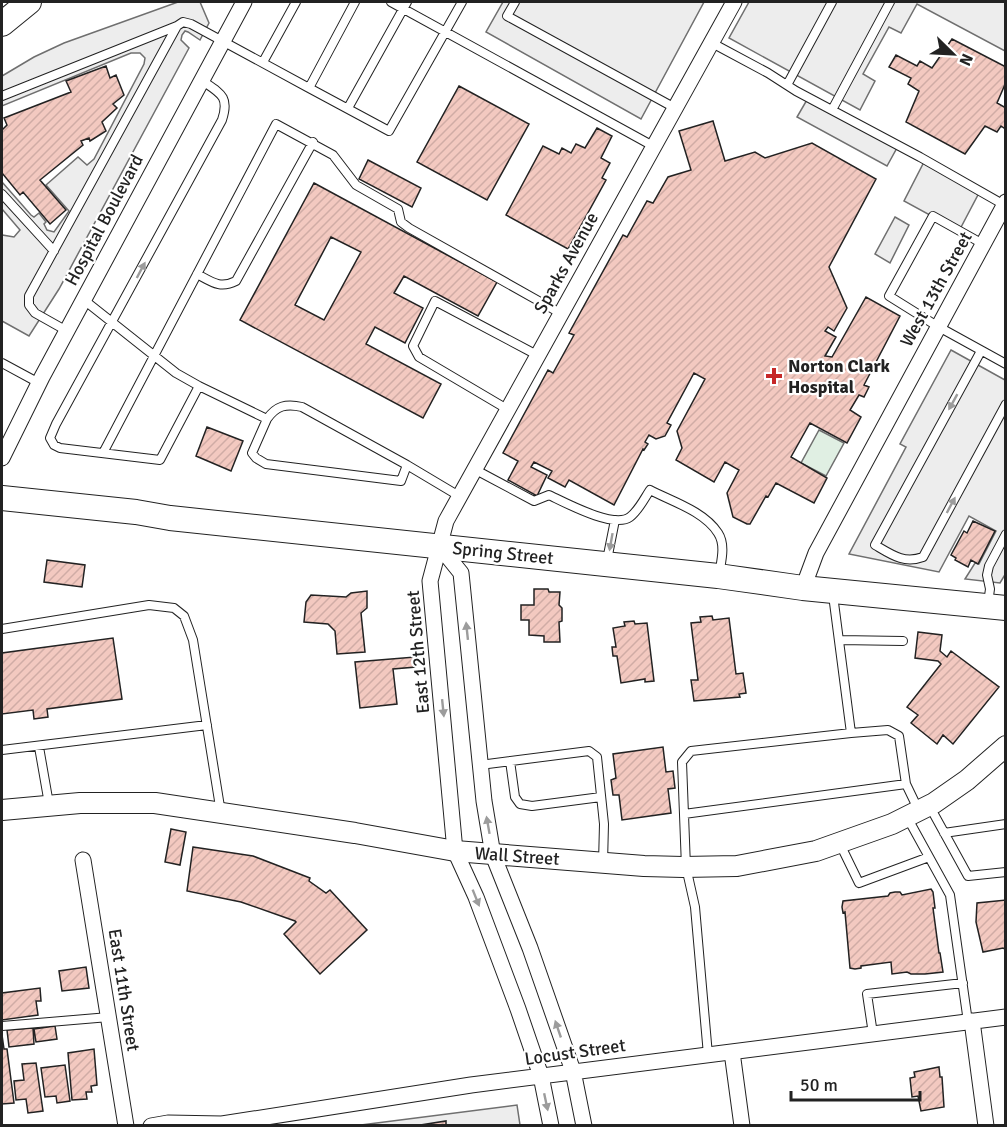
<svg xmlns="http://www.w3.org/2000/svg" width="1007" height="1127" viewBox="0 0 1007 1127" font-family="Signika,sans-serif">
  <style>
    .pitch { fill: #e0efe3; stroke: #6f6f6f; stroke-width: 1.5 }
    .parking { fill: #ededed; stroke: #6f6f6f; stroke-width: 1.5 }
    .building { fill: url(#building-hatch); stroke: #222; stroke-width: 1.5; fill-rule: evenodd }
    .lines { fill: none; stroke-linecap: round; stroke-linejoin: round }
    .service-casing { stroke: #222; stroke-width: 10 }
    .minor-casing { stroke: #222; stroke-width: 17 }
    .tertiary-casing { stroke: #222; stroke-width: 22 }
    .primary-casing { stroke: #222; stroke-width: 26 }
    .service { stroke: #fff; stroke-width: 8 }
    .minor { stroke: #fff; stroke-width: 15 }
    .tertiary { stroke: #fff; stroke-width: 20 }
    .primary { stroke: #fff; stroke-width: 24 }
    .oneway { fill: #9c9c9c }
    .poi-dot { fill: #c62828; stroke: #fff; stroke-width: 2 }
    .labels { text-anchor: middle; stroke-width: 4.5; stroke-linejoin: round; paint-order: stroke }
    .street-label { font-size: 18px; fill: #222; stroke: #fff }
    .poi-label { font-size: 18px; font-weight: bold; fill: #222; stroke: #fff; text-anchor: start }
  </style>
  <defs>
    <pattern id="building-hatch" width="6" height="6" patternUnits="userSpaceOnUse" patternTransform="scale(1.5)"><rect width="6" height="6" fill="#f3c9c0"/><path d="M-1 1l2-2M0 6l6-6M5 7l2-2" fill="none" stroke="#d0aca5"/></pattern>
  </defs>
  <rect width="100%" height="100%" fill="#fff"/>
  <path class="pitch" d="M819 430 844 443 826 476 801 463Z"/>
  <path class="parking" d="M178 2H200L209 23 200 40 188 32 185 31 182 35 181 40 189 48 59 289 29 336 2 321V235L14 237 20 230 2 209V182L31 215 34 217 39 213 46 222 44 224 47 230 54 232 69 211 46 185 78 157 87 165 94 159 144 64 145 58 140 53H131L2 106V76L34 57 64 43Z
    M503 2H704L641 119 486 32Z
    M749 2H1005V51L917 4 901 33 889 27 863 74 875 81 860 110 729 38Z
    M808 98 898 146 887 166 797 117Z
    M925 160 980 191 959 231 904 201Z
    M895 217 909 225 890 263 875 254Z
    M951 350 1005 380 1006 573 1000 583 965 579 975 563 979 564 996 531 969 516 939 572 849 554 906 447 900 444Z
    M517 1105 520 1125 353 1126Z"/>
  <path class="building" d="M952 39 1006 67V82L997 103 1006 108V126L1004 128 1001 126 997 132 985 126 965 154 906 122 919 91 908 84 911 78 889 67 896 55 917 66 920 61 932 68Z
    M106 66 110 78 116 75 124 95 113 104 117 108 102 122 106 131 90 141 89 138 81 141 83 145 40 180 66 210 50 224 23 192 20 195 2 173V130L7 125 4 118 71 92 66 81Z
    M459 86 529 124 487 200 417 162Z
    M713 121 725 161 755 152 765 158 812 143 876 179 829 267 847 308 834 331 828 327 825 331 836 337 825 356 832 357 866 297 900 316 864 385 869 387 864 397 859 395 850 410 861 417 847 443 810 423 791 457 827 478 814 503 776 483 768 497 766 496 750 524H747L733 517 727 493 739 470 725 462 714 482 676 460 682 448 677 431 705 379 694 373 667 423 671 425 665 436 656 439 649 435 645 442 648 444 644 450 643 449 614 505 569 480 565 487 548 478 552 471 534 462 531 467 547 475 537 496 508 480 518 461 503 453 548 370 553 373 574 335 569 333 623 235 627 237 647 201 653 203 668 177 691 170 679 131Z
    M597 128 612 136 601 158 610 163 602 178 606 180 568 249 506 215 543 146 559 154 562 148 571 153 576 144 585 148Z
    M368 160 421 188 412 207 359 179Z
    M314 183 497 282 478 316 404 276 394 293 423 308 405 343 375 327 366 344 441 384 423 418 240 320ZM331 237 361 252 324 320 295 305Z
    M207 427 243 441 231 471 196 456Z
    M973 521 995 531 978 564 971 560 968 567 955 560 956 558 951 555 964 531 967 533Z
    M47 560 85 565 82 587 44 582Z
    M534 589H548L549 592H560L559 605 562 608V621L559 622 560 642H544V636L529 635V620H521V605H534Z
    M367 591V608L361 613 365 652 337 654 335 631 328 624 304 622 306 602 311 595 346 597 351 593Z
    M712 616 713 620 729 618 736 674 743 673 746 693 739 694 740 697 694 701 691 680H698L691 623 701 622 700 617Z
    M634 621 635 624 647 623 654 681 645 682V679L621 683 617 656H613L612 647H616L613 628 625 626 624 622Z
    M918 632 942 635 940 651 947 657 951 651 999 687 953 744 943 735 937 744 911 723 918 715 907 707 941 664 938 661 915 658Z
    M113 638 122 699 47 709 48 717 34 719 33 710 2 714V653Z
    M415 657 416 667 393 669 397 704 360 708 355 662Z
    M663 747 666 772 673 771 675 788 668 789 671 813 622 820 619 795H613L611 780 616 778 613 754Z
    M171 829 186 832 180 865 165 862Z
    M193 847 253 856 310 878 309 881 326 893 330 890 367 930 320 974 284 934 296 922 295 921 241 902 187 891Z
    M931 889 933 892 935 908H933L939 953H940L943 972 925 974H911L907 972 892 974 891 962 861 966V968L855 969 850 968 845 912 843 913 842 907 843 901 888 896 890 893 895 892H900L902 895Z
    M1006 900V950L1003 948 983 952 976 922 977 903Z
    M86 967 89 988 62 991 59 971Z
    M40 988 41 1001H36L38 1015 2 1020V993Z
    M55 1026 57 1039 36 1042 34 1029Z
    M33 1028 34 1044 9 1047 7 1030Z
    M2 1035 4 1049H7L14 1103 2 1104Z
    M94 1049 97 1085 91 1086 92 1092H86L87 1099 72 1100 68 1053Z
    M36 1063 43 1111 28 1113 26 1099 16 1100 14 1081 24 1080 22 1064Z
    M65 1065 70 1101 57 1103 56 1096 45 1097 41 1068Z
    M939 1067 940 1077H942L944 1107 921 1111 918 1096 912 1097 910 1078 915 1077 914 1072Z
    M446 1121V1126H414Z"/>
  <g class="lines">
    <defs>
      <path id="service" d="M391 2 653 146
        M515 2 507 16 675 108
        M712 43 768 73 796 91 920 157 1006 206
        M263 62 296 2
        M787 85 832 2
        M309 88 389 131 462 2
        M2 96 177 26
        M348 108 407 2
        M832 110 890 2
        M2 194 54 251
        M983 244 933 216 889 296 937 326 1006 364
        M197 274C212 282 220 289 236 281L313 142
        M84 300 176 373 199 386 267 419 252 453 256 458 266 464 401 481 407 465 459 496
        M67 331 35 313 29 305V296L177 26 183 22 191 24 309 88 355 2
        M981 351 875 545C892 555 904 564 923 557L1006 404
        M2 363 39 383
        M199 386 160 460 60 448 54 445 50 438 56 424 222 120C230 96 220 93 201 80
        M507 409 419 357 413 346 435 301 537 355
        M267 419C276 406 286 403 302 407L407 465
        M103 453 276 124 333 155 356 185 398 209 401 222 409 228 560 313
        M474 469 534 501 549 495C566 503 614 529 630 517 639 510 644 499 650 490 671 501 704 511 718 533 726 545 721 562 719 575
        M607 560 615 520
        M988 603 990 589 987 575 989 566 1006 534
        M2 629 149 605 174 608 184 616 193 640 221 813
        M839 640 903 641
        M39 747 49 804
        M2 750 207 725
        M510 761 515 797 520 804 532 806 601 797
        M480 765 589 751 597 757 604 824 603 863
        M906 784 918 809
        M930 807 968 876 1006 872
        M684 814 906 784 899 736 888 730 851 733
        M907 817 950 895 968 1022
        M944 833 1006 824
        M840 844 859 883 929 857
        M2 1026 109 1017
        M873 1034 867 994 963 983
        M708 1055 695 907 686 867 682 762 691 751 851 733 833 595"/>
      <path id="minor" d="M2 458 42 377 244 2
        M440 547 461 573 484 801 493 855 530 948 573 1071 584 1126
        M803 588 816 553 1006 202
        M83 860 126 1126
        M972 1021 986 1126
        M732 1052 742 1126
        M151 1126 168 1123 222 1124 471 1085 1006 1017
        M551 1126 541 1076 518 1009 476 897 455 851 430 581 446 521 734 2"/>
      <path id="tertiary" d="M2 810 80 803H155L355 833 455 851 644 866 683 867 737 866 816 851 892 824 934 803 967 780 1006 746"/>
      <path id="primary" d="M2 24 29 2
        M2 498 136 512 170 518 718 576 803 588 1006 608"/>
    </defs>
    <use href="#service" class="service-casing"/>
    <use href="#minor" class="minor-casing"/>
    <use href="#tertiary" class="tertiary-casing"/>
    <use href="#primary" class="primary-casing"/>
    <use href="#service" class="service"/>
    <use href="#minor" class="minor"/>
    <use href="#tertiary" class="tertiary"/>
    <use href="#primary" class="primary"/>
  </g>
  <defs><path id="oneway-solid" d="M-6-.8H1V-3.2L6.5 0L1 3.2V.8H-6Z" transform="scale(1.5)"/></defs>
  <g class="oneway">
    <use href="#oneway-solid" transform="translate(141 270) rotate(-62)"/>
    <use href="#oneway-solid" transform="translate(953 402) rotate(119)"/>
    <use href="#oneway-solid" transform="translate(951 505) rotate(-62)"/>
    <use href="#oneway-solid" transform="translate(611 542) rotate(100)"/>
    <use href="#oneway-solid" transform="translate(467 631) rotate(-96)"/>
    <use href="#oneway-solid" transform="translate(443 708) rotate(84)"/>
    <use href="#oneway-solid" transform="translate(488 825) rotate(-100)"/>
    <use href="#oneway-solid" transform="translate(476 898) rotate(68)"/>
    <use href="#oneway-solid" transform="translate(558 1029) rotate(-109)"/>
    <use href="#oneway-solid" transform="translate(546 1102) rotate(78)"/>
  </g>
  <path class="poi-dot" d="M771 367h6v6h6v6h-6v6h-6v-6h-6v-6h6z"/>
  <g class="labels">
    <g class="street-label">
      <text transform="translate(104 220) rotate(-62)" y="6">Hospital Boulevard</text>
      <text transform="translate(566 263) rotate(-61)" y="6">Sparks Avenue</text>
      <text transform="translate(936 289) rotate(-61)" y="6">West 13th Street</text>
      <text transform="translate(503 553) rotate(6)" y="6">Spring Street</text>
      <text transform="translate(418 652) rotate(-95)" y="6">East 12th Street</text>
      <text transform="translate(517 856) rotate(4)" y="6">Wall Street</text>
      <text transform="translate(124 990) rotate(81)" y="6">East 11th Street</text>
      <text transform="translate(575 1052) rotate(-8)" y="6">Locust Street</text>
    </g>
    <g class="poi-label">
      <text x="788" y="372">Norton Clark<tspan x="788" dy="21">Hospital</tspan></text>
    </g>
  </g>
  <rect width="1007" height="1127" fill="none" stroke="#222222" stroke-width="6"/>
  <g transform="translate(953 54) rotate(114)" stroke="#ffffff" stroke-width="4.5" paint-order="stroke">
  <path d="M0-4.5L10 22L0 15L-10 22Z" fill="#222222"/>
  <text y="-9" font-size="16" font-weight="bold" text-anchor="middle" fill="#222222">N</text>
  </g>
  <path d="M791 1091v9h129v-9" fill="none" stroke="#222222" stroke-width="3"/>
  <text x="800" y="1091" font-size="18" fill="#222222" stroke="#ffffff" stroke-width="4.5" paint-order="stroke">50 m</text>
</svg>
